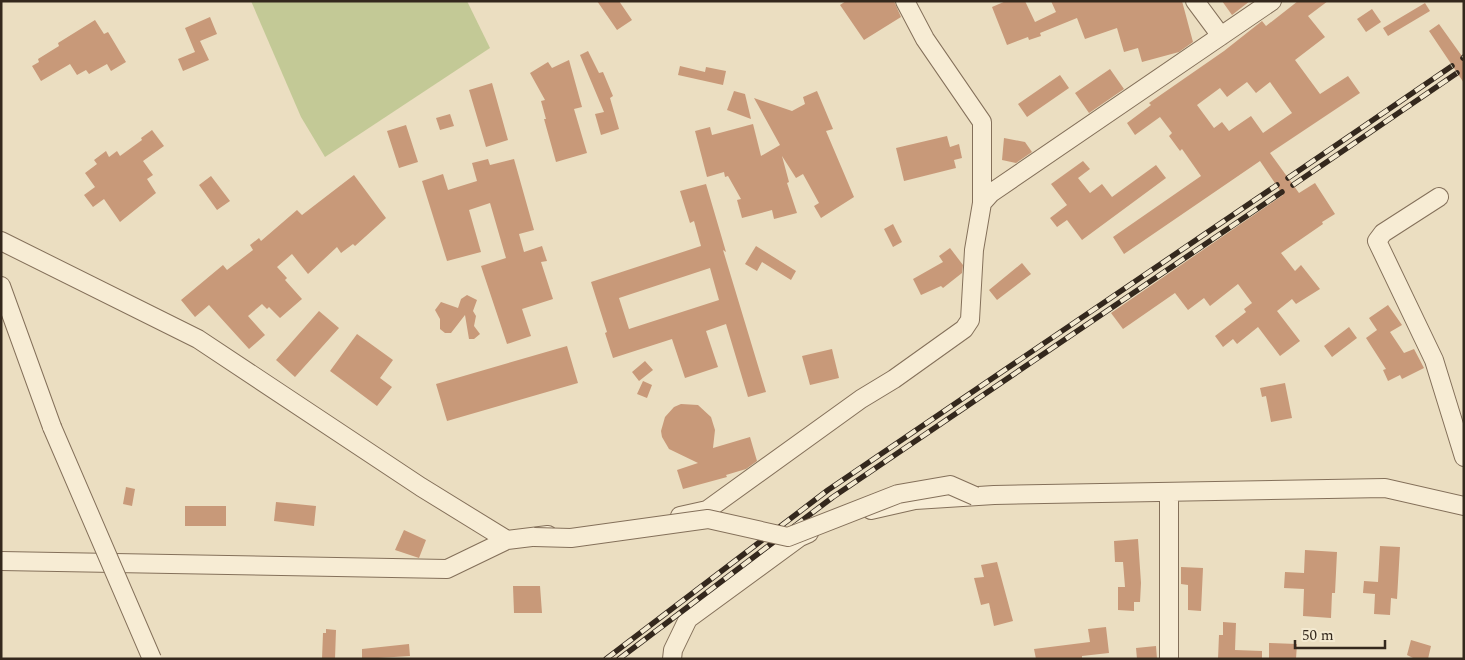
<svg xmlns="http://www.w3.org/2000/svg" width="1465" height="660" viewBox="0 0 1465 660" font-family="Spectral,serif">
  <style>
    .green { fill: #c3c996 }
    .building { fill: #c89979; fill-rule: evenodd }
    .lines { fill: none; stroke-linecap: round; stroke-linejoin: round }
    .minor-casing { stroke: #84705a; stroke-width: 20 }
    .minor { stroke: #f7ecd4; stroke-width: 18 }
    .rail-casing { stroke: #34281d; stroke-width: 5.5 }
    .rail { stroke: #f3e9d0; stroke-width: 4; stroke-dasharray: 11; stroke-linecap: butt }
    .minor-bridge-casing { stroke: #84705a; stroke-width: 20; stroke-linecap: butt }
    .minor-bridge { stroke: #f7ecd4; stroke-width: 18 }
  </style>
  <rect width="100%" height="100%" fill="#ebdec1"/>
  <path class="green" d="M251 1H467L490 48 325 157 301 117Z"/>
  <path class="building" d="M597 1H619L632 20 617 30Z
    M846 1H894L901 17 864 40 840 5Z
    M1006 1H1025L1035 22 1056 12 1051 1H1182L1193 42 1179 52 1142 62 1138 48 1124 52 1117 28 1085 39 1077 18 1040 33 1041 36 1029 40 1028 37 1007 45 992 7Z
    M1222 1H1250L1232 15Z
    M1298 1H1328L1308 16 1325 37 1295 60 1320 94 1348 76 1360 93 1270 153 1299 193 1315 183 1335 214 1322 222 1323 224 1281 253 1295 271 1301 265 1320 289 1296 304 1292 299 1277 311 1300 341 1280 356 1258 327 1237 344 1233 339 1223 347 1215 336 1246 312 1244 309 1252 303 1238 284 1210 306 1204 298 1188 310 1175 293 1123 329 1111 313 1283 195 1260 161 1124 254 1113 237 1201 176 1182 149 1180 151 1169 136 1172 133 1160 117 1135 135 1127 123 1151 105 1149 103 1224 51 1262 21 1266 26ZM1247 82 1256 93 1270 82 1292 113 1263 133 1251 116 1229 131 1222 122 1214 128 1197 105 1220 88 1227 97Z
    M1425 3 1430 11 1388 36 1383 28Z
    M1372 9 1381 22 1366 32 1357 19Z
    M210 17 217 34 200 41 209 60 183 71 178 59 195 52 185 28Z
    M95 20 104 34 108 32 126 62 111 71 107 64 89 74 86 70 77 75 70 64 41 81 32 66 39 62 38 59 59 46 58 43Z
    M1439 24 1464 59V83L1429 31Z
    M588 51 599 73 603 72 613 96 610 98 619 129 601 135 595 114 604 112 580 55Z
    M569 60 582 107 574 109 587 153 556 162 544 119H546L541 101 545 100 530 73 548 62 552 68Z
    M680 66 705 72 706 67 726 71 723 85 678 75Z
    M1110 69 1124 89 1089 113 1075 93Z
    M1060 75 1069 88 1027 117 1018 104Z
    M492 83 508 140 486 147 469 90Z
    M734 91 745 94 751 119 727 110Z
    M817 91 833 129 826 131 854 197 821 218 814 206 819 203 803 174 796 178 782 156 789 182 787 183 797 213 774 219 772 210 742 218 737 200 741 199 728 176 725 177 724 172 707 177 695 131 710 127 712 135 753 124 761 156 780 145 754 98 792 111 805 104 803 97Z
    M450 114 454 126 440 130 436 118Z
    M406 125 418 162 399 168 387 131Z
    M152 130 164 146 143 161 153 175 147 179 156 193 120 222 104 199 93 207 84 195 95 187 85 173 97 164 94 160 106 151 109 157 117 151 120 156 142 140 141 138Z
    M947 136 950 147 959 144 962 158 954 160 956 168 904 181 896 148Z
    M1004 138 1025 142 1032 152 1016 163 1002 160Z
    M488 159 490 165 514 159 534 230 519 234 524 252 542 246 547 261 541 262 553 299 522 309 531 336 507 344 481 266 506 258 490 203 469 210 481 252 447 261 422 181 443 174 448 190 477 181 472 163Z
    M1083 161 1090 169 1078 178 1090 193 1102 184 1112 197 1156 165 1166 178 1082 240 1067 220 1057 227 1050 218 1067 205 1051 184Z
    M354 175 386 218 355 246 353 244 341 253 337 247 308 274 292 254 277 267 287 278 285 280 302 299 280 318 269 307 267 309 262 304 248 316 265 335 249 349 209 305 195 317 181 300 223 265 227 270 253 250 250 245 259 238 261 241 297 210 302 215Z
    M211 176 230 201 217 210 199 185Z
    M706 184 726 252 723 250 766 392 748 397 726 324 706 331 718 367 685 378 672 339 613 358 605 333 607 332 591 282 701 246 694 221 690 223 680 191ZM710 268 719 300 629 329 619 298Z
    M893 224 902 242 893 247 884 229Z
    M756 246 796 271 791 280 762 262 757 271 745 264Z
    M950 248 963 265 962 273 943 288 941 286 921 295 913 279 943 262 939 256Z
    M1022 263 1031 274 997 300 989 290Z
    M467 295 477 300 473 311 476 316 474 326 480 334 474 339H469L465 315 451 333H445L440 329V319L435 310 441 302 458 308 461 299Z
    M1388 305 1402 325 1390 332 1404 353 1414 349 1424 368 1402 379 1400 375 1388 381 1383 370 1386 369 1366 338 1377 330 1369 318Z
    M319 311 339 328 295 377 276 360Z
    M1349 327 1357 338 1332 357 1324 346Z
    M357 334 393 360 380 378 392 387 377 406 330 371Z
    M567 346 578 383 447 421 436 384Z
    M832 349 839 378 810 385 802 356Z
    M645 361 653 370 639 381 632 372Z
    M643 381 652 385 647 398 637 394Z
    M1285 383 1292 418 1271 422 1266 396 1262 397 1260 388Z
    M681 404 698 405 711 417 715 430 713 448 750 437 757 461 746 469 726 475 727 477 683 489 677 470 698 463 669 449 662 437 661 431 665 417 674 407Z
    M126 487 135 489 132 506 123 504Z
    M276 502 316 506 314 526 274 521Z
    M185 506H226V526H185Z
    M404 530 426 540 419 558 395 550Z
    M1138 539 1141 583 1140 602H1134V611L1118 610V587H1125L1123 562H1115L1114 541Z
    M1380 546 1400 547 1397 599 1391 598 1390 615 1374 614 1375 594 1363 593 1364 581 1378 582Z
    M1305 550 1337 552 1335 593H1332L1331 618 1303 616 1304 589 1284 588 1285 572 1304 573Z
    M997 562 1013 621 994 626 989 603 981 605 974 578 984 577 981 565Z
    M1181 567 1203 568 1201 611 1188 610V585L1181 584Z
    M513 586H540L542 613H514Z
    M1223 622 1236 623 1235 650 1262 651V659H1218L1219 635H1223Z
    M1106 627 1109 653 1082 656V659H1036L1034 649 1090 642 1088 629Z
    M326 629 336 630 335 659H322L323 633H326Z
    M1411 640 1431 646 1428 659H1415L1407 655Z
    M1269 643 1297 644 1296 659H1269Z
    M409 644 410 656 362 659V649Z
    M1156 646 1157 659H1137L1136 648Z"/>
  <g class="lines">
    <defs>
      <path id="minor" d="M905 1 925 39 982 122V203
        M1195 1 1221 36
        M1439 197 1383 233 1377 241 1434 360 1464 457
        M1 241 198 339 421 487 507 540
        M1 286 52 427
        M1169 493V659
        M871 510 915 500 994 495 1385 488 1464 506
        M680 516 707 510 861 399 894 379 964 329 970 320 974 250 982 203 991 193 1272 1
        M1 561 447 569 507 540 548 535
        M672 659 673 650 688 619 800 537 809 533"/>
    </defs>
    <use href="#minor" class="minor-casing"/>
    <use href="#minor" class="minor"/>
    <defs>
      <path id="rail" d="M1463 58 1464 57
        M1288 178 1452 66
        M1293 185 1457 73
        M606 659 828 490 1277 185
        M619 659 833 497 1282 192"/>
    </defs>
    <use href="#rail" class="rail-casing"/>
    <use href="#rail" class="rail"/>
    <defs>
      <path id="minor-bridge" d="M52 427 152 659
        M534 537 571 538 708 519 788 537 898 494 950 485 975 496"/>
    </defs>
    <use href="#minor-bridge" class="minor-bridge-casing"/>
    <use href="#minor-bridge" class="minor-bridge"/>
  </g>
  <rect width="1465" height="660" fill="none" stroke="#34281d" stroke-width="5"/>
  <path d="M1295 640v8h90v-8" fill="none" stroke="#34281d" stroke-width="2.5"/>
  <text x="1302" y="640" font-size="15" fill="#34281d" stroke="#f3e9d0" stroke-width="4" paint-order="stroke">50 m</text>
</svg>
